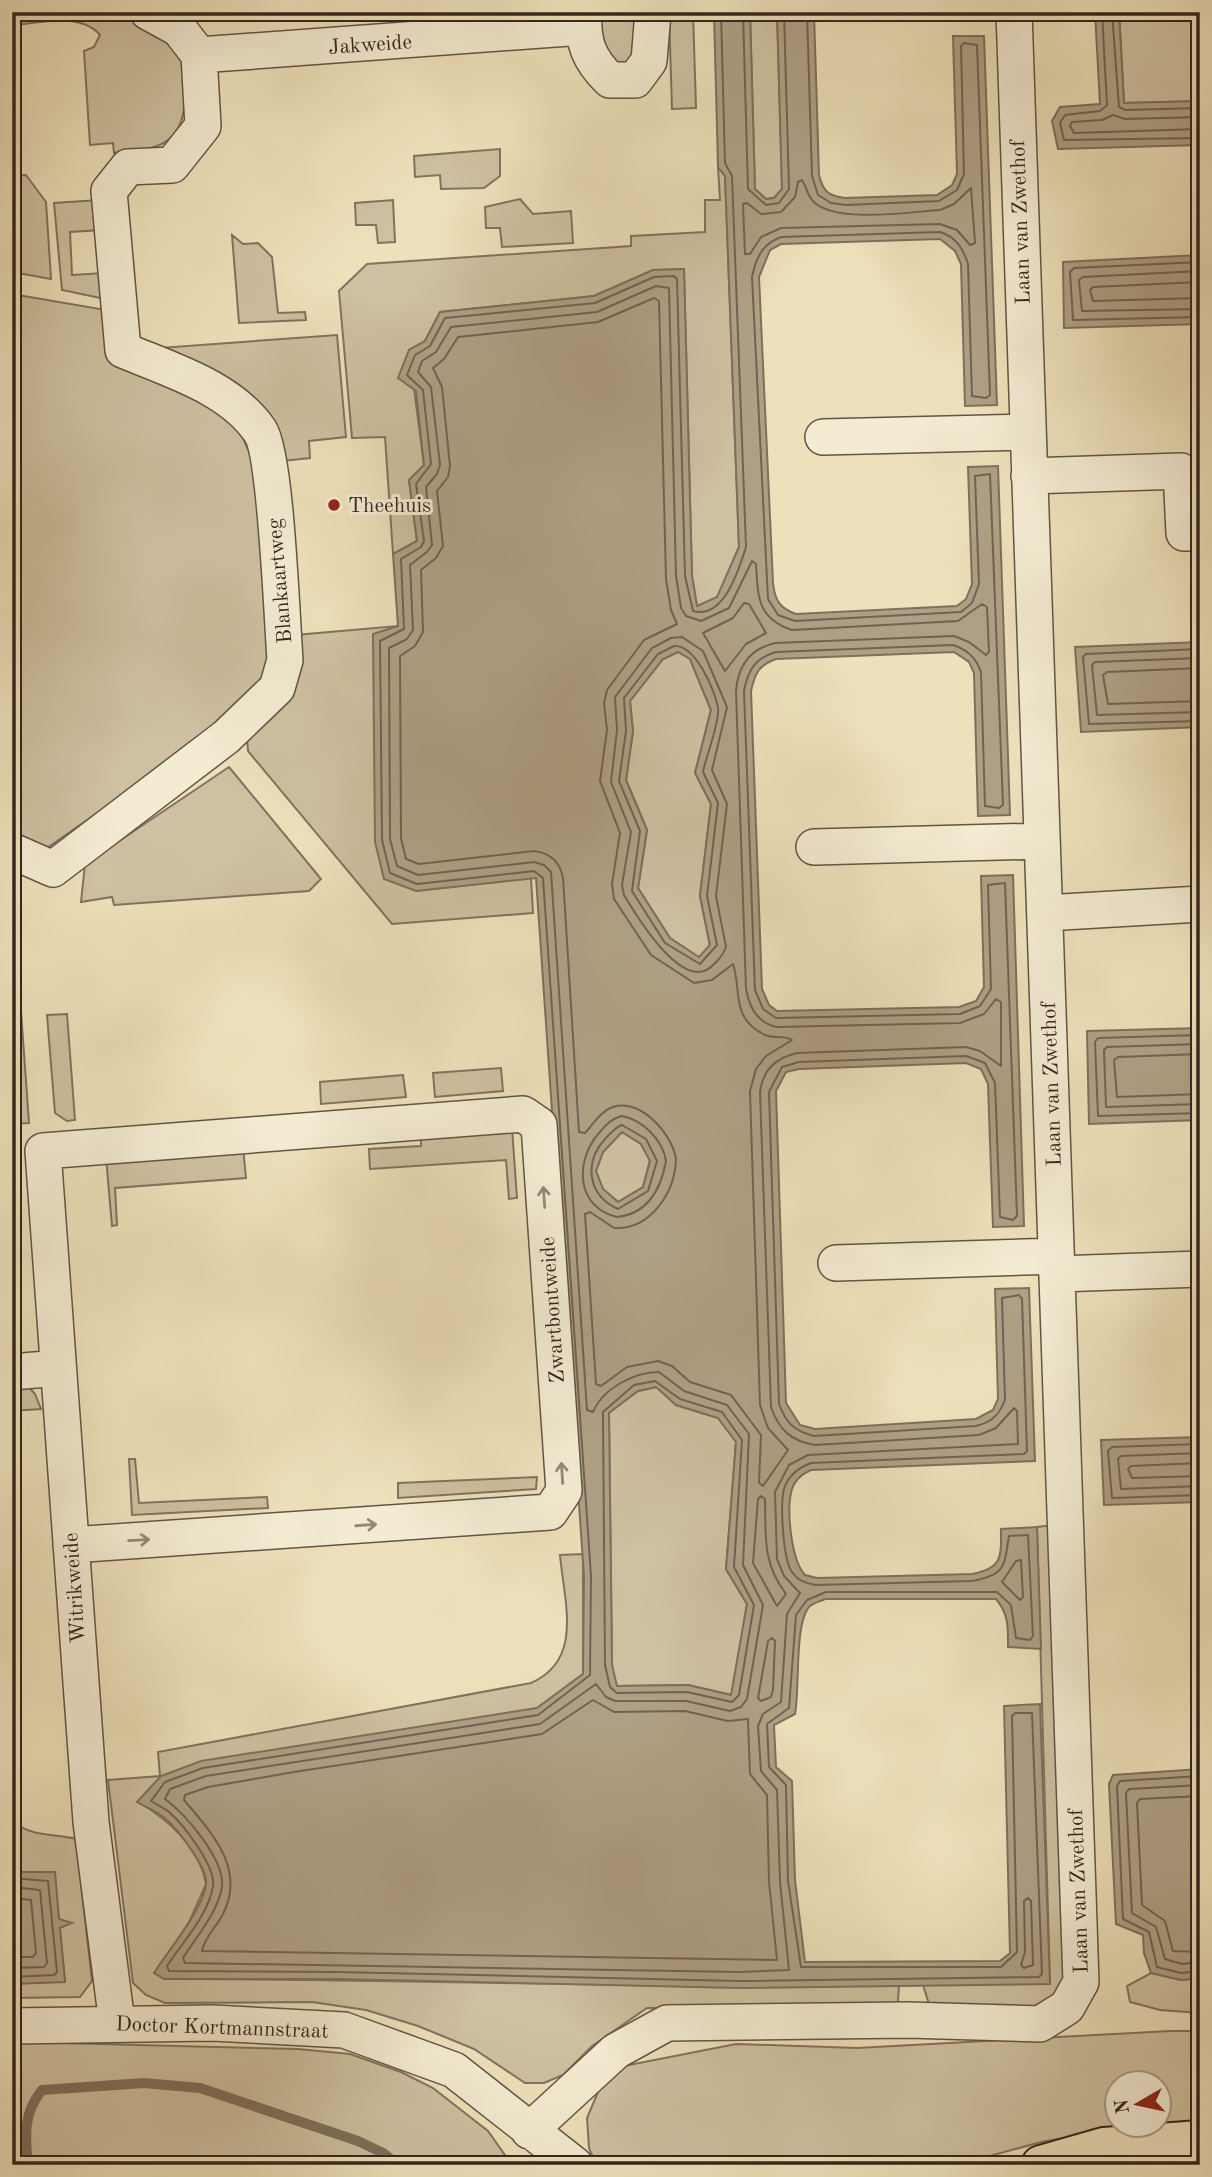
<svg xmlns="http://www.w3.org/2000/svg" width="1212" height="2177" viewBox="0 0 1212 2177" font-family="'Old Standard TT',serif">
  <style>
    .green { fill: #cec0a0; stroke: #827260; stroke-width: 2; fill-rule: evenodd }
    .water { fill: #afa085; stroke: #7f6f5c; stroke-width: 2; fill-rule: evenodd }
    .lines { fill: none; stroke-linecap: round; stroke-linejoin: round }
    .shore { stroke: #726252; stroke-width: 2 }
    .stream { stroke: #7f6f5c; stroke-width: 10 }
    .minor-casing { stroke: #645446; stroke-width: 38 }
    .primary-casing { stroke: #36251f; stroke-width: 42 }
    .minor { stroke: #f3ebd2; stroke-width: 35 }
    .primary { stroke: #ede0ba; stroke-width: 38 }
    .oneway { stroke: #948878 }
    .poi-dot { fill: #8f2418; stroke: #f3ebd2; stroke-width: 2.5 }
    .labels { text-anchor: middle; stroke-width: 6; stroke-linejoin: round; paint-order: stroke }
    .street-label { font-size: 21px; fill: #36251f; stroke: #f3ebd2 }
    .poi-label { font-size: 21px; fill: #36251f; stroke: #f3ebd2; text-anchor: start }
  </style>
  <rect width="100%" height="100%" fill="#ede0ba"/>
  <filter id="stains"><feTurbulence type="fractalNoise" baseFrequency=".00286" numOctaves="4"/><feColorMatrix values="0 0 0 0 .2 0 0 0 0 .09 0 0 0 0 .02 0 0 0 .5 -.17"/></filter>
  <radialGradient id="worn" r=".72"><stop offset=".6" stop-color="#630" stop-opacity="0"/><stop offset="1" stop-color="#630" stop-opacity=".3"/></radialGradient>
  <path class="green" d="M12 12H129L181 44C183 76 197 132 157 146 144 151 128 151 114 153L113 143 90 145 84 51 94 47 100 35C81 12 40 23 12 25Z
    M594 12H645L635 63 610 66Z
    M669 12H693L696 108 672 109Z
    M750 12H777L782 189 774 198 766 199 755 189Z
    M1119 12H1200V101L1124 103Z
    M500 149V176L484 188 441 189 440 175 415 177 414 156Z
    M718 167 725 176 739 547 718 597 697 607 692 576 684 269 653 270 594 296 440 312 425 341 409 350 424 465 409 480 417 541 393 554 385 437 352 438 339 291 367 264 631 246V236L705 232V200H720Z
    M26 175 46 202 51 279 12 272V176Z
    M520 199 533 214 571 211 573 243 502 247 500 228H486L485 207Z
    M99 200 101 230 70 232 72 275 104 273 105 299 62 290 54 203Z
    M393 200 395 242 378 243 376 225H356L355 203Z
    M232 235 243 244 258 243 272 257 278 313 305 312 306 320 239 323Z
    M12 294 106 310 112 363 201 398 239 429 258 472 272 680 163 767 47 848 12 833Z
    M337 335 346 437 309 441 310 458 282 461 159 348Z
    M398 626 416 891 531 878 533 913 392 924 248 751 247 739 295 635Z
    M678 652 690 659 711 710 695 773 711 804 700 896 710 946 699 958 670 938 638 888 647 830 626 780 633 731 630 701 663 659Z
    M229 767 321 879 309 891 114 905 112 897 81 902 85 864Z
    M16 941 29 1123 12 1124V951Z
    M67 1014 75 1120 67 1121 55 1113 47 1015Z
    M501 1068 503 1091 435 1097 433 1073Z
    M403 1075 406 1097 321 1104 320 1082Z
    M512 1128 517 1198 509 1199 506 1160 370 1169 369 1149 421 1146V1134Z
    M622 1132 641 1144 650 1160 643 1187 618 1202 603 1189 596 1171 603 1152Z
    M243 1147 246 1178 115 1188 117 1225 112 1226 106 1157Z
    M12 1382 26 1384 35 1394 41 1409 12 1411Z
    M657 1387 676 1405 718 1418 736 1442 726 1569 747 1604 732 1695 688 1685 616 1686 612 1665 609 1412 638 1391Z
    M129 1459H135L139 1503 267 1497 268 1508 132 1515Z
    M537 1477 536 1489 398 1498V1483Z
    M1054 1525 1069 1980 1043 2012 929 2004 923 1985 1050 1983 1037 1527Z
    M583 1554V1674L537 1708 138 1802C168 1819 200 1848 206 1884L164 1979C409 1979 654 1989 899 1985L898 2001 887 2009 647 2008 592 2046 563 2075 544 2083H525L474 2049 418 2026 366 2010 312 2002 165 2003 146 1995 133 1983 108 1780 160 1776 158 1752 531 1683C584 1660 564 1602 560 1555Z
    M12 1821C33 1838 54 1833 76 1839L92 1981 80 1997 12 1998V1984L65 1981 54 1872H12Z
    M1151 1973 1181 1980 1200 1978V2013L1160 2010 1130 2002 1127 1986Z
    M1170 2031H1200V2124L1115 2129 1041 2142 957 2165H596L589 2148 587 2118 598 2092 619 2067 736 2044 857 2048ZM1118 2082H1160V2124H1118Z
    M21 2042 298 2049 350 2054 401 2072 433 2088 488 2131 512 2165H12V2067Z"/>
  <path class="water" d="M714 12H750L755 189 766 199 774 198 782 189 777 12H814L819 175C823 191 828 196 845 198L937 195 952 185 957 174 953 36H984L997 405 965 406 961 264 955 251 940 239 781 244 770 250 759 277 773 583C775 600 779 608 796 614L957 606 966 599 972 584 968 467 998 466 1010 815 978 816 974 673 969 662 954 652 776 659C759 665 755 673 751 691L762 989 769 1005 777 1011 959 1007 976 1001 984 987 981 876 1013 875 1024 1226 993 1227 988 1084 981 1069 966 1063 799 1069 786 1072 776 1091 786 1403 800 1425 815 1429 976 1419 993 1410 998 1399 995 1289 1029 1288 1035 1461 811 1470C802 1474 795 1479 792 1489 786 1509 791 1560 805 1575L817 1578 972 1574C1003 1568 1001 1557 1001 1529L1037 1527 1041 1649 1008 1647C1008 1628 1009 1614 996 1599H825C821 1601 814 1603 810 1606 794 1621 800 1690 795 1714L774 1725 776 1767 792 1781 795 1880 805 1962 1000 1961 1010 1953 1004 1706 1040 1704 1050 1984 740 1988 337 1979H164L154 1973C167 1952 205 1907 206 1883 207 1867 178 1830 166 1819 158 1812 146 1807 137 1802L161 1776 201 1761 537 1708 583 1674 584 1577 536 878 416 891 384 879 375 842 373 634 398 626 393 554 417 541 409 480 424 465 416 391 398 378 409 350 425 341 440 312 594 296 653 270 684 269 692 576 697 606 717 597 739 547 725 176 718 167ZM678 652 690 659 711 710 695 773 711 804 700 896 710 945 699 957 670 938 638 888 647 830 626 780 633 731 630 701 663 659ZM622 1132 641 1144 650 1161 643 1187 618 1202 603 1189 596 1171 603 1152ZM656 1387 676 1405 718 1418 736 1442 726 1569 747 1604 731 1695 688 1685 617 1686 612 1665 609 1413 638 1391Z
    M1095 12H1119L1124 103 1200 101V145L1058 149 1052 121 1060 107 1100 104Z
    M1200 255V324L1064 328 1063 262Z
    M1200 642V727L1081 732 1075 647Z
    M1200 1028V1120L1089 1124 1087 1031Z
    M1200 1437V1502L1104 1505 1101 1440Z
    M1200 1769V1978L1181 1980 1151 1973 1144 1953 1143 1935 1116 1924 1109 1784 1113 1775Z
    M12 1872H55L59 1919 72 1923 60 1928 65 1982 12 1984Z"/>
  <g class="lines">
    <path class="shore" d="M721 12 725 163 732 176 746 547C739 569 724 620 693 611L685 576 677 279 674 276 654 277 595 303 445 318 430 346 415 355 407 375 423 390 431 464 416 484 424 541 421 547 401 559 404 629 380 641 382 840 390 873 417 884 534 871 543 878 591 1576 590 1675 538 1715 203 1768 165 1782 151 1801C157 1805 164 1808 169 1812 184 1825 216 1867 213 1886 209 1914 182 1943 167 1966L169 1971 337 1972 739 1981 1039 1977 1042 1974 1032 1713H1015L1012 1716 1017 1952 1001 1967H801L788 1881 786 1785 769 1767 767 1724 789 1708 796 1615 807 1600 826 1592H997L1011 1605 1016 1638 1030 1640 1033 1636 1028 1535 1009 1536C1004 1565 1007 1575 972 1581L816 1585C806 1583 798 1581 792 1572 783 1560 780 1505 784 1489 788 1475 798 1468 811 1463L1024 1454 1027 1451 1022 1299 1019 1295 1002 1298 1005 1400C999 1415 992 1422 976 1426L814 1436C794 1431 786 1423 779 1404L769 1092 782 1067 799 1062 966 1056 985 1063 995 1083 1000 1217 1013 1220 1017 1216 1005 883 988 885 991 989 980 1006 960 1014 776 1018 763 1009 755 990 744 691C748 670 755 658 776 652L953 645C968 650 976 658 981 672L985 806 999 808 1003 805 990 474 975 476 979 584 972 603 961 612 795 621 778 615 768 599 752 277C756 258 762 244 781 237L940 232C956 237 963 248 968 264L972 396 986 398 990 395 977 45 964 43 961 46 964 174 957 190 939 201 846 205 831 203 818 195 812 176 807 12
      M743 12 748 189 766 205 779 203 789 189 784 12
      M1102 12 1107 105 1100 111 1065 115 1060 123 1064 140 1200 138
      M1112 12 1119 107 1125 110 1200 108
      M1200 117 1125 119 1113 115 1102 120 1072 122 1070 126 1074 133 1200 129
      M802 180C807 187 807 197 815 203 839 223 908 212 940 210L954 204 971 188 975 243 970 245 957 230 940 224 781 228 761 237 750 254H745L743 204 747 203 761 214 781 212 795 197 798 182Z
      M1200 262 1074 268 1070 272 1073 320 1200 317
      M1200 271 1083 277 1079 280 1082 311 1200 309
      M1200 282 1093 287 1090 290 1093 301 1200 298
      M656 286 669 288 676 576 681 608 686 616 701 621 729 608 752 561 756 564C758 597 757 618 792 630L958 621 982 604 987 607 989 652 986 655 969 642 954 636 775 643C749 649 738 666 736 691L746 989C749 1007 758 1023 777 1027L960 1023 984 1014 996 999 1001 1002V1066L980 1051 966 1047 797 1053C776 1058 763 1069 760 1092L771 1407C779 1430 791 1441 815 1445L979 1435 996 1428 1014 1408 1017 1411 1018 1444 808 1455 789 1465 775 1492 777 1559 784 1576 800 1593 787 1614 781 1702 763 1714 758 1726 761 1771 777 1790 780 1882 789 1970 739 1972 185 1963 183 1958C196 1937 218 1912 222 1887 225 1859 185 1814 165 1799L170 1789 206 1776 540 1724 596 1684 606 1697 615 1701H686L730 1711 741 1707 747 1699 763 1605 743 1565 749 1434 727 1405 684 1391 659 1372C635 1372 603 1388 593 1412L587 1410 551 872 544 865 534 862 418 875 397 866 390 839 389 648 407 639 413 630 410 565 427 552 432 545 426 487 437 474 440 465 431 387 418 372 422 361 436 352 451 327 597 312Z
      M654 298 659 301 666 579 671 610 677 624 644 640 607 690 604 703 607 730 600 781 620 833 612 884 614 899 651 955 694 983 712 980 733 964C742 991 730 1018 765 1035 774 1039 784 1035 792 1040L766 1056 756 1069 750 1091 760 1405 768 1428 788 1450 763 1486 759 1483 761 1435 731 1395 690 1382 672 1366 658 1361 627 1367 601 1386 596 1384 585 1214 590 1212 614 1228C651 1230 675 1192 676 1159 672 1134 641 1098 613 1107 601 1111 593 1124 585 1133L579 1132 563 878C560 861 550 853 534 851L419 864 406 859 401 838 400 656 415 646 423 632 421 570 436 558 443 546 437 491 448 477 450 466 442 387 433 368 444 359 458 337 598 322Z
      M744 603 749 604 766 633 746 644 725 671 703 633 733 618Z
      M682 637 703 651 727 707 712 770 727 804 716 896 726 947C723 955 719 960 713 965 684 996 636 915 624 895L622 885 631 832 611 782 617 730 615 697 652 648 671 638Z
      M674 646C695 644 715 690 718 708 720 722 706 756 703 772L718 803 707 896 717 945 700 964 665 943 632 891 640 831 619 781 626 731 624 698 658 654Z
      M1200 649 1086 654 1083 657 1089 724 1200 721
      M1200 658 1095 662 1092 665 1097 715 1200 712
      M1200 668 1107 672 1103 675 1108 704 1200 701
      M1200 1035 1098 1038 1095 1042 1098 1116 1200 1113
      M1200 1044 1107 1047 1104 1050 1106 1107 1200 1104
      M1200 1054 1118 1057 1114 1060 1117 1097 1200 1094
      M621 1116C642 1119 663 1140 666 1161 661 1188 648 1214 617 1217 575 1207 575 1160 599 1133 606 1125 611 1119 621 1116Z
      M622 1125 646 1139 657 1161 648 1191 618 1209C587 1195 584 1162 605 1139 611 1133 615 1127 622 1125Z
      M655 1381 680 1399 722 1412 742 1440 734 1567 754 1605 739 1695 732 1702 687 1692 617 1693 610 1687 605 1665 603 1412 634 1385Z
      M1200 1444 1112 1447 1108 1451 1112 1498 1200 1495
      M1200 1453 1121 1456 1118 1459 1121 1489 1200 1486
      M1200 1463 1131 1466 1128 1469 1132 1478 1200 1476
      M761 1496 765 1499C766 1537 762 1562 786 1594L777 1606 753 1563 758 1499Z
      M1021 1560 1023 1597 1020 1600 1002 1582 1016 1561Z
      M772 1638 775 1641 773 1690 771 1697 761 1701 758 1698 768 1641Z
      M593 1700 614 1712 685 1711 728 1721 748 1719 750 1774 767 1795 769 1882 777 1960 202 1951C204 1938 217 1926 223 1914 246 1869 212 1833 184 1800L185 1795 208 1787 294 1772 542 1734Z
      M1200 1776 1120 1781 1117 1786 1123 1919 1149 1932 1157 1967 1181 1973 1200 1971
      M1200 1785 1129 1789 1126 1793 1132 1913 1156 1927 1165 1959 1182 1964 1200 1962
      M1200 1796 1140 1799 1137 1803 1142 1905 1165 1921 1173 1951 1200 1952
      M12 1878 48 1881 57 1972 54 1975 12 1977
      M12 1887 40 1890 47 1963 44 1967 12 1968
      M12 1898 31 1900 36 1953 33 1957H12
      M1028 1898 1031 1901 1033 1965 1024 1968 1021 1965 1025 1952 1024 1901Z"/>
    <path class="stream" d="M28 2165C25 2136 23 2113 42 2090L144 2083 200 2088 358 2141 383 2153 398 2165"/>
    <defs>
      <path id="minor" d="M148 12 179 29 199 55
        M584 12C582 42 589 60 610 80H635L649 61 653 12
        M823 437 1027 432
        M1029 476 1181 471 1184 533H1200
        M814 847 1041 841
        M12 851 53 869 226 737 277 688 285 660C282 621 276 454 260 431 230 387 170 370 123 350L109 191 128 167 172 165 203 126 199 55 583 27
        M1045 913 1200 904
        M836 1263 1056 1256
        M1058 1274 1200 1269
        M12 1372 58 1368
        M71 1545 550 1512 564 1491 539 1125 523 1114 43 1151 91 1822 117 2023
        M12 2026 212 2023 344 2030 454 2070 575 2165
        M529 2131 616 2051 667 2023 908 2020 1040 2024 1067 2007 1081 1982 1014 12"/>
      <path id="primary" d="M1041 2165 1104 2147 1200 2140"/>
    </defs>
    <use href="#minor" class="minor-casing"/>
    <use href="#primary" class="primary-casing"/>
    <use href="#minor" class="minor"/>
    <use href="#primary" class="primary"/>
  </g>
  <defs><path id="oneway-shaft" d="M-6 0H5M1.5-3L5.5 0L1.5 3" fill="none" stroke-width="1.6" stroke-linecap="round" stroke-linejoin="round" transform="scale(1.75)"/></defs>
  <g class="oneway">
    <use href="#oneway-shaft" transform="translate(544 1197) rotate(-94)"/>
    <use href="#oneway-shaft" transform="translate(562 1473) rotate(-94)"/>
    <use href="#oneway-shaft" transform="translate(366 1525) rotate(-4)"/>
    <use href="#oneway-shaft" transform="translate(139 1540) rotate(-3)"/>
  </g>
  <circle class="poi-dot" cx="334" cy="505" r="7"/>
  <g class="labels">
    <g class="street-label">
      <text transform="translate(370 44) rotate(-4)" y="7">Jakweide</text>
      <text transform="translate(1020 222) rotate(-92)" y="7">Laan van Zwethof</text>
      <text transform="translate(279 581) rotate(-95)" y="7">Blankaartweg</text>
      <text transform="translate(1051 1084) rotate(-92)" y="7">Laan van Zwethof</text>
      <text transform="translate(552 1310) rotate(-94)" y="7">Zwartbontweide</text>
      <text transform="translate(74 1588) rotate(-94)" y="7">Witrikweide</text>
      <text transform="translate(1078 1891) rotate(-92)" y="7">Laan van Zwethof</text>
      <text transform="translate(222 2027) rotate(2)" y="7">Doctor Kortmannstraat</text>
    </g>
    <g class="poi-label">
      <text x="348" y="512">Theehuis</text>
    </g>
  </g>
  <rect width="1212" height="2177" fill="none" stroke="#ede0ba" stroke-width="42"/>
  <rect x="14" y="14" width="1184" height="2149" fill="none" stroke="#36251f" stroke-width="3.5"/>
  <rect x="21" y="21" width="1170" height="2135" fill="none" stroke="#36251f" stroke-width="2"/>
  <g transform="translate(1138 2104) rotate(261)"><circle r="33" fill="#f3ebd2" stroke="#a79c8a" stroke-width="2"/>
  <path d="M0-5L12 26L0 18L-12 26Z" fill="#8f2418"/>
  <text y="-10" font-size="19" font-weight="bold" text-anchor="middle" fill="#36251f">N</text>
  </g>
  <rect width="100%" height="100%" filter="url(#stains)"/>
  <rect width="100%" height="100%" fill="url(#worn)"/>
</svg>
